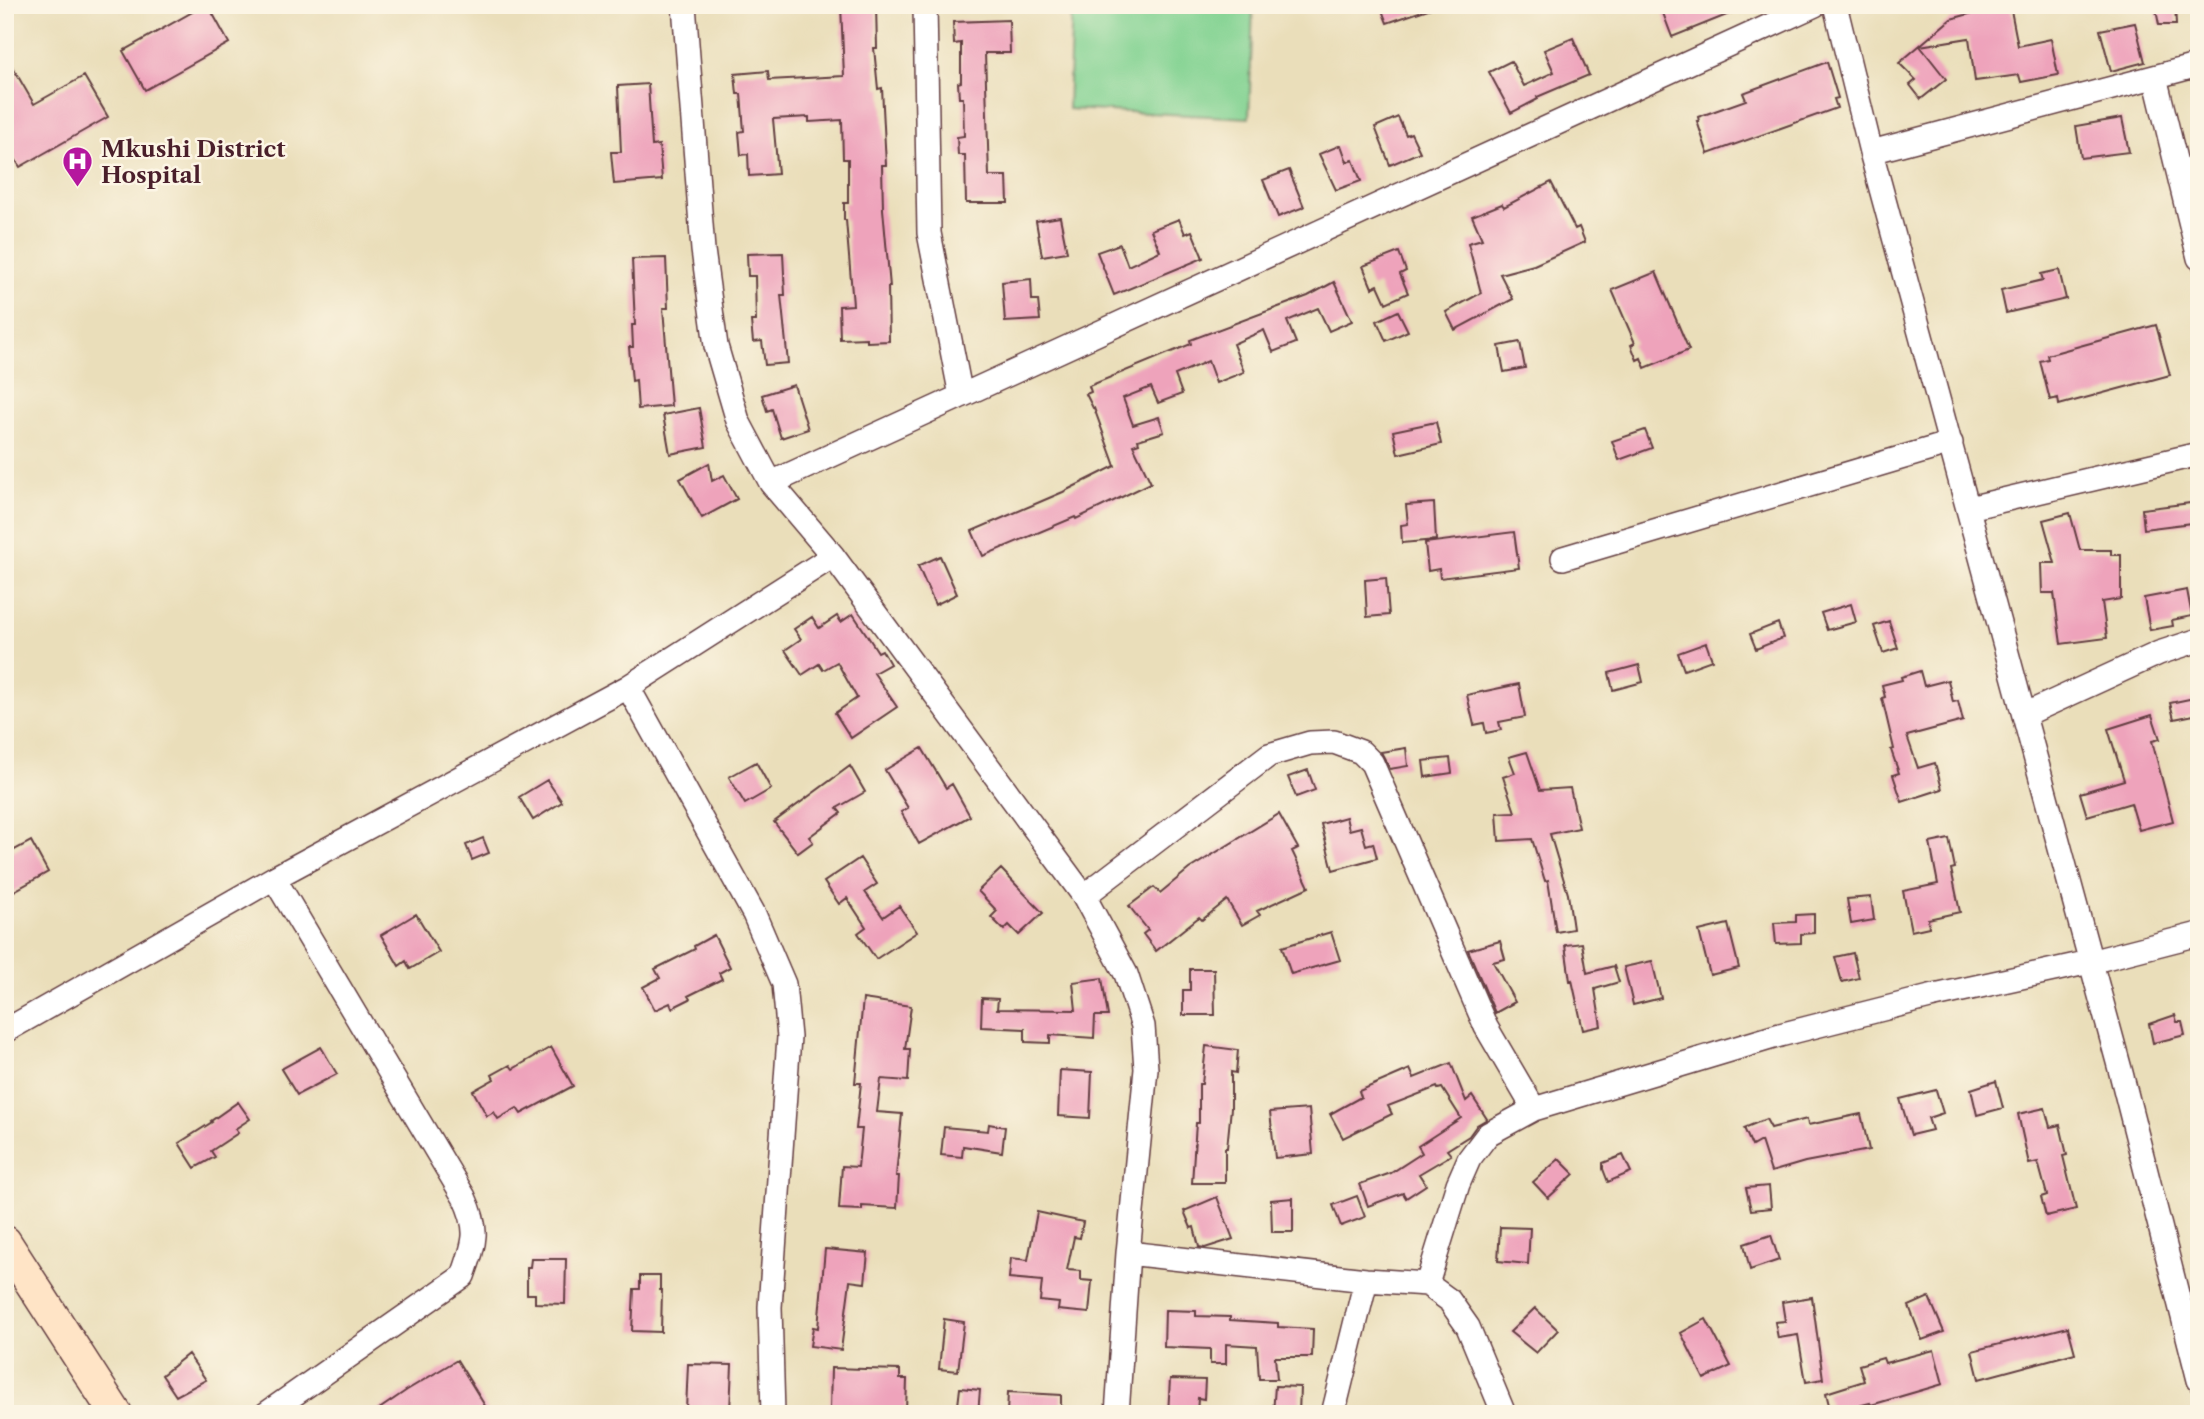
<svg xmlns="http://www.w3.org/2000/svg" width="2204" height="1419" viewBox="0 0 2204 1419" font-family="'Libre Caslon Text',serif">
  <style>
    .grass { fill: #84d393; stroke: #67795f; stroke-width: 2 }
    .building { fill: #eea3bb }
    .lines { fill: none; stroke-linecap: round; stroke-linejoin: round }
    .street-casing { stroke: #623c40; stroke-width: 26 }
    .secondary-casing { stroke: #623c40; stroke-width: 35 }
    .street { stroke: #fff; stroke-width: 23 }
    .secondary { stroke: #ffe4c6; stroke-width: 32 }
    .labels { text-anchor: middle; stroke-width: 5; stroke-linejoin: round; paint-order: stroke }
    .poi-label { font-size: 23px; font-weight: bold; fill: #4a1f2b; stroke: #fcf5e5; text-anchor: start }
  </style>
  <rect width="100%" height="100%" fill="#fcf5e5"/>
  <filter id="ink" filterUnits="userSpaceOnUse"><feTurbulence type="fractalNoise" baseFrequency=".0143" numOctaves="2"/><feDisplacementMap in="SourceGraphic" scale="14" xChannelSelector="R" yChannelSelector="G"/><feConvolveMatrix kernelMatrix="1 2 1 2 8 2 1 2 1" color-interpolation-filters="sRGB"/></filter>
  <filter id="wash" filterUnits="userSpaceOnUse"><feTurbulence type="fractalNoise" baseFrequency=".00686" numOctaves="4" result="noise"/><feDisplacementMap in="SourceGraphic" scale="28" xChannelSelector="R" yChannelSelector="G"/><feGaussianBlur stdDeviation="1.57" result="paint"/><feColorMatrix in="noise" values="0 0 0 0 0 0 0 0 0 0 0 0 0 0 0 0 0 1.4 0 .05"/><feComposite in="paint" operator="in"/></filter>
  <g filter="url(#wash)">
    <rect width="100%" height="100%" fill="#eadeba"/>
    <path class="grass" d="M1072 5H1253L1249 118 1068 109Z"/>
    <g id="blocks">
      <path class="building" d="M205 5H208L229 43 145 90 123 51Z
        M841 5H876L877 48H874L878 89 882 88 886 165H882L883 209 890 287H888L889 341 867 342V338L840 339 839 306 853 305 846 220H844V203H848V159H843L842 120 809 122V117L773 119 778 174 749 176 748 154 741 155 739 132 744 131 741 94H737L735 74 768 71 769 80 844 76Z
        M1380 5H1431V8L1387 23Z
        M1660 5H1749V6L1672 37Z
        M2002 5H2010L2018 46 2051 39 2058 75 2021 82 2019 75 1975 81 1969 38 1920 46 1946 79 1921 99 1910 85 1916 80 1899 63 1951 19Z
        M2155 5H2175L2176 25H2159Z
        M1009 20 1010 53H985L989 176H1007L1008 203H966L965 155H958L957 137 964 136 963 98H959L958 83 961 82V43L954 44 953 22Z
        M2135 23 2145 62 2111 71 2100 30Z
        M1573 38 1589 75 1537 97 1538 99 1511 113 1489 72 1511 61 1524 86 1554 72 1544 50Z
        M5 54 34 104 84 76 108 117 20 167 5 142Z
        M1827 62 1838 98 1834 99 1837 108 1708 154 1697 121H1699L1698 117 1746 100 1743 93Z
        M648 84 652 146 659 145 662 180 614 184 611 152H621L618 86Z
        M1398 117 1406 135 1411 133 1420 152 1390 165 1375 127Z
        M2122 118 2129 152 2081 158 2076 126Z
        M1341 145 1347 162 1353 160 1361 181 1336 190 1319 154Z
        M1289 170 1304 207 1278 217 1263 180Z
        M1551 182 1575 229 1579 227 1585 242 1534 265 1500 274 1513 299 1455 330 1446 312 1481 293 1468 243 1482 239 1472 216 1502 204 1504 207Z
        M1060 217 1067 252 1042 256 1036 221Z
        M1179 219 1185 234 1192 231 1203 258 1114 295 1097 252 1120 244 1128 266 1160 251 1151 230Z
        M1399 252 1406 271 1400 274 1408 293 1386 303 1378 285 1372 288 1363 266Z
        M783 253 785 295H781L788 363 765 365 762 341 753 342 751 321H756L755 276H748L747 254Z
        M666 258 668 308H663L671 406 638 409 636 380 632 381 629 347H633L632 325H635L632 259Z
        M2059 270 2066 299 2006 313 2001 290 2043 280 2041 274Z
        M1656 272 1689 350 1645 368 1641 358 1637 360 1631 345 1635 343 1612 290Z
        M1031 279 1032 300H1038L1040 320 1005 322 1002 282Z
        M1334 282 1352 321 1329 331 1318 308 1287 321 1296 343 1273 352 1264 330 1233 344 1244 372 1216 383 1208 361 1175 375 1182 394 1158 403 1151 387 1123 398 1133 425 1159 417 1164 432 1138 440 1139 443 1133 445 1151 483 1076 519 1075 517 983 556 972 531 1063 492 1115 466 1094 408H1093L1086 394 1091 392 1089 386 1191 344 1190 340 1308 296Z
        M1398 311 1408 331 1386 341 1377 321Z
        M2156 325 2170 375 2059 405 2058 398 2050 400 2040 361 2048 359 2047 355Z
        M1520 342 1525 368 1504 372 1499 346Z
        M794 385 808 429 781 438 772 409 767 411 762 395Z
        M699 408 706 447 670 454 663 415Z
        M1436 422 1441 444 1398 454 1393 431Z
        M1645 430 1652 448 1619 460 1612 441Z
        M709 463 712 481 724 475 737 499 702 518 680 479Z
        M2199 502V522L2144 529 2142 509Z
        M1434 503 1436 540 1402 543 1401 525 1408 524 1406 505Z
        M2070 513 2080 550H2111V555H2121V599L2102 602 2107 638 2061 644 2054 593H2042L2041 563H2055L2043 520Z
        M1514 532 1519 568 1440 578 1439 569 1428 571 1425 543Z
        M940 556 957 594 935 605 918 566Z
        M1386 578 1389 615 1367 617 1365 580Z
        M2187 590 2192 616 2172 620 2173 626 2150 630 2144 598Z
        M1851 604 1856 622 1827 630 1821 613Z
        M853 614 878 652 882 650 890 664 874 673 897 707 851 738 835 713 857 698 837 662 823 670 819 664 802 675 785 650 801 639 794 629 812 617 819 628 837 616 841 622Z
        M1889 621 1898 648 1883 653 1874 626Z
        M1778 623 1783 638 1756 649 1750 634Z
        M1706 643 1712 660 1684 670 1678 653Z
        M1639 665 1643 682 1613 690 1609 673Z
        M1920 671 1924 686 1948 680 1953 702 1958 701 1963 721 1907 736 1918 768 1935 763 1942 789 1902 802 1893 775 1899 773 1891 750 1894 749 1882 698 1885 697 1882 685 1902 680 1901 677Z
        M1519 684 1525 717 1499 722 1501 730 1486 733 1484 723 1474 725 1467 695Z
        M2199 697V714L2174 719 2170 703Z
        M2152 715 2160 739 2152 741 2173 821 2139 830 2131 803 2087 816 2080 793 2124 780 2108 729Z
        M922 748 946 788 952 784 970 816 919 844 901 812 908 808 885 770Z
        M1406 748 1408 766 1390 769 1381 752Z
        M1527 752 1540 790 1570 788 1579 828 1550 834 1568 894 1573 929 1556 932 1548 880 1545 881 1532 839 1499 841 1497 813 1515 812 1503 777 1515 773 1509 757Z
        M1450 758 1452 773 1425 777 1423 761Z
        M756 762 771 789 745 804 729 777Z
        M850 766 865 792 837 808 841 813 809 837 813 842 798 853 774 822Z
        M1308 770 1315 790 1296 797 1288 777Z
        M547 780 562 802 533 820 519 797Z
        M1279 814 1298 848 1292 851 1309 887 1257 911 1260 915 1242 925 1227 900 1202 920 1199 917 1156 951 1143 934 1148 930 1129 906 1154 887 1160 893 1189 869Z
        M1346 817 1349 830 1361 827 1366 845 1373 843 1377 858 1333 870 1321 824Z
        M483 838 489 853 472 860 466 845Z
        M1949 839 1955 868 1951 869 1960 912 1928 919 1929 927 1911 931 1903 891 1938 884 1930 843Z
        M31 841 48 872 5 896V855Z
        M860 858 877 884 865 892 883 917 899 906 917 932 876 959 858 933 866 927 847 898 839 904 824 882Z
        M1001 869 1043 913 1019 935 1009 925 1004 930 991 917 997 911 978 891Z
        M1871 897 1874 920 1851 924 1847 899Z
        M416 914 439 952 410 969 406 961 399 966 381 935Z
        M1814 914V933L1801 934V943L1776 944 1774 923 1796 922V915Z
        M1728 924 1739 968 1710 975 1699 931Z
        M1331 932 1340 960 1291 974 1282 947Z
        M714 935 730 967 719 973 722 979 688 996 690 999 672 1008 670 1003 655 1010 643 987 660 978 655 969 695 949 694 946Z
        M1500 941 1505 959 1493 962 1515 1002 1495 1013 1468 950Z
        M1582 943 1587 973 1614 966 1619 982 1595 989 1601 1026 1583 1030 1572 980 1570 981 1565 945Z
        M1853 953 1859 978 1842 982 1835 957Z
        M1652 961 1661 998 1633 1005 1624 967Z
        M1190 969H1214L1215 1015H1183V990H1190Z
        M1102 978 1108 1016H1095L1094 1038 1050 1035V1043L1025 1042V1029L981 1027 982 998 998 999 997 1009 1076 1010 1073 982Z
        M863 999 911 1006 905 1049H910L908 1081 881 1079 877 1112 902 1114 896 1176H899L897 1208 862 1206V1210L839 1209 842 1166 858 1167 862 1129H856L861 1083H855Z
        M2175 1015 2177 1022H2182L2185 1035 2153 1043 2149 1024Z
        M1206 1046 1238 1050 1236 1073 1231 1072V1108L1227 1148H1225V1183H1192L1196 1123H1199V1084H1202Z
        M321 1047 337 1074 297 1095 281 1069Z
        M551 1047 573 1086 521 1114 517 1108 498 1119 494 1112 487 1116 473 1091 494 1079 492 1075 510 1065 513 1069Z
        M1451 1063 1466 1101 1472 1096 1487 1119 1477 1125 1469 1136 1447 1150 1451 1155 1419 1174 1426 1185 1406 1198 1403 1193 1368 1206 1360 1184 1391 1173 1422 1153 1418 1146 1461 1118 1442 1088 1438 1089 1437 1087 1388 1106 1392 1114 1343 1138 1330 1114 1361 1097 1359 1091 1401 1073 1410 1069 1414 1078Z
        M1060 1070 1092 1072 1090 1118 1058 1116Z
        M1996 1081 2003 1108 1977 1115 1971 1089Z
        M1936 1090 1943 1113 1928 1118 1932 1130 1911 1135 1900 1099Z
        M238 1102 250 1119 235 1129 238 1133 211 1151 215 1157 195 1168 179 1143 212 1122 211 1121Z
        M2045 1108 2050 1127 2060 1125 2067 1155 2063 1156 2076 1209 2046 1216 2041 1197 2047 1195 2038 1162 2029 1164 2018 1114Z
        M1309 1109 1313 1154 1275 1158 1270 1112Z
        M1861 1114 1869 1150 1805 1162 1771 1172 1761 1141 1752 1146 1744 1128 1766 1119 1771 1128 1807 1119 1808 1125Z
        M989 1124 1005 1127 1002 1152 963 1146 962 1157 941 1155 944 1127 988 1131Z
        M1623 1155 1631 1172 1608 1182 1603 1169V1163Z
        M1559 1159 1574 1174 1548 1198 1533 1182Z
        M1769 1186 1771 1208 1751 1210 1746 1188Z
        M1357 1196 1365 1217 1341 1226 1333 1205Z
        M1217 1197 1233 1239 1205 1248 1199 1247 1194 1227 1191 1228 1184 1211Z
        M1293 1198V1232H1272L1271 1200Z
        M1037 1212 1083 1222 1080 1238 1074 1237 1067 1270 1081 1271V1280L1092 1281 1089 1313 1058 1310 1059 1303 1040 1301 1042 1281 1009 1278 1011 1258 1028 1260Z
        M1500 1227 1530 1228 1528 1264 1498 1261Z
        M1771 1235 1779 1260 1750 1270 1744 1244Z
        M825 1249 868 1253 865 1283 850 1281 841 1350 810 1346 813 1327 818 1328Z
        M531 1259H566L565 1304 535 1303V1294H527V1267H530Z
        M640 1276H660V1290H662L661 1332 632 1331 634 1289H640Z
        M1812 1297 1823 1379 1806 1382 1798 1335 1778 1338 1775 1322 1785 1321 1782 1302Z
        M1929 1297 1944 1332 1922 1340 1909 1306Z
        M1535 1308 1558 1330 1536 1353 1510 1332Z
        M1165 1310 1196 1311V1316L1230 1317V1320L1278 1323V1327L1313 1329 1312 1357H1275L1277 1379H1259L1257 1346 1226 1344V1364H1210V1349L1164 1347Z
        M944 1319 964 1322 958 1371 939 1369Z
        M1706 1319 1731 1366 1704 1379 1681 1333Z
        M2068 1327 2075 1353 1979 1379 1972 1351Z
        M1934 1350 1943 1384 1871 1405 1870 1403 1831 1413 1826 1393 1864 1381 1859 1365 1883 1358 1885 1363Z
        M188 1354 206 1380 176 1396 162 1375Z
        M457 1360 490 1414H372L407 1390Z
        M688 1364 732 1365 730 1411 686 1410Z
        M831 1368 900 1370V1379H907L906 1411 868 1414V1410H830Z
        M1170 1379 1205 1380 1204 1399 1198 1398 1197 1414H1168Z
        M1275 1386 1300 1387 1299 1414H1273Z
        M960 1388 980 1390 978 1414H957Z
        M1008 1392 1061 1395V1414H1007Z"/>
    </g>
  </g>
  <g filter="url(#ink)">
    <use href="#blocks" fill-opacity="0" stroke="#623c40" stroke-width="2"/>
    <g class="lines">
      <defs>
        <path id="street" d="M684 5 703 250 716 346 738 421 771 483 833 556 1084 896 1126 974 1143 1026 1146 1069 1128 1253 1117 1414
          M925 5 929 233 961 396
          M1835 5 1871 152 2121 1073 2199 1380
          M2155 77 2199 258
          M1871 152 2199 65
          M771 483 1815 5
          M1969 508 2199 454
          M1563 558 1951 443
          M628 687 754 914 784 984 789 1037 770 1307 773 1414
          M2024 715 2159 653 2199 640
          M1084 896 1269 755 1310 743 1334 742 1361 752 1372 763 1486 1027 1534 1109
          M5 1031 274 878 628 687 833 556
          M1128 1253 1366 1280 1427 1284 1449 1300 1468 1327 1504 1414
          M1427 1284 1458 1184 1469 1159 1488 1134 1534 1109 1780 1035 1930 997 2090 962 2199 934
          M266 1414 463 1276C475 1242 480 1231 464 1197L274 878
          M1333 1414 1366 1280"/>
        <path id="secondary" d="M5 1242 116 1414"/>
      </defs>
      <use href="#street" class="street-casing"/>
      <use href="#secondary" class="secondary-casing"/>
      <use href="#street" class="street"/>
      <use href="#secondary" class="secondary"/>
    </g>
  </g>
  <defs>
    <symbol id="hospital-pin" viewBox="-11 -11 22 30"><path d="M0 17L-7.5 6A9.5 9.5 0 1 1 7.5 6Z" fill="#b5179e" stroke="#fcf5e5"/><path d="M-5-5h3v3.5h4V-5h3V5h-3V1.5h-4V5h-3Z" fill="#fff"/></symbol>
  </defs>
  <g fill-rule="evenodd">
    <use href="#hospital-pin" x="60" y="144" width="35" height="47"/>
  </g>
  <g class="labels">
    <g class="poi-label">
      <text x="101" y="157">Mkushi District<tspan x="101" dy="26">Hospital</tspan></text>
    </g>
  </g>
  <rect width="2204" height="1419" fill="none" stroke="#fcf5e5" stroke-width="28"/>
</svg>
